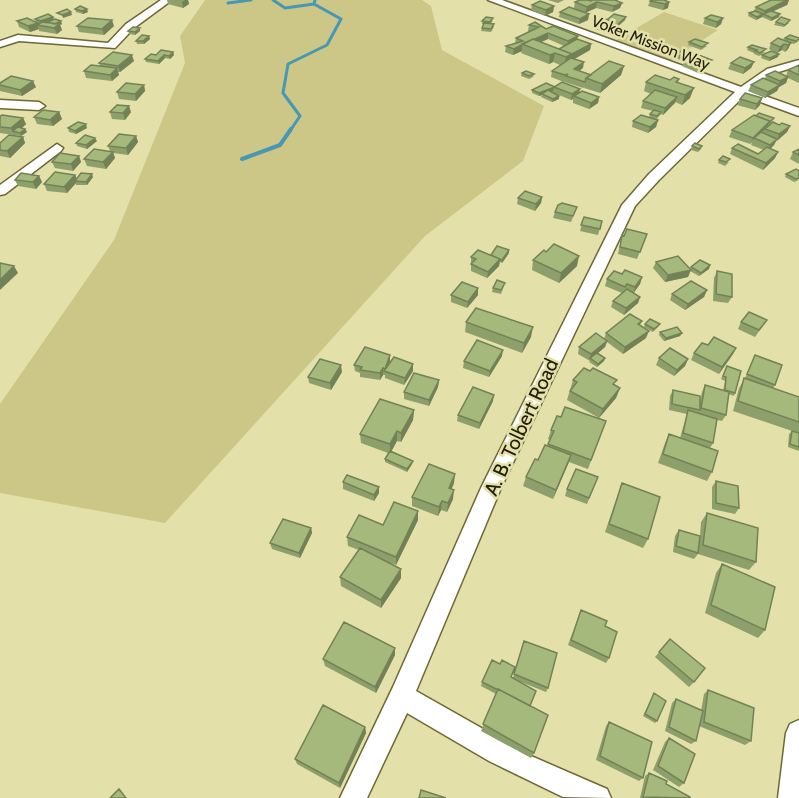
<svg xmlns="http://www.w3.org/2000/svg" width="799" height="798" viewBox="0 0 799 798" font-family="Cabin,sans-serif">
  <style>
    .green { fill: #ccc787 }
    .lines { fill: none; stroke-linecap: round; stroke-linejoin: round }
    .stream-far1 { stroke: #4898b4; stroke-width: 3 }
    .stream { stroke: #4898b4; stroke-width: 4 }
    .minor-casing { stroke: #6d6936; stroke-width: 3 }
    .minor { fill: #fff; fill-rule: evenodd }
    .wall { fill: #8d9f6a; fill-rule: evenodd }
    .shaded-wall { fill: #738256 }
    .building { fill: #a4b97b; stroke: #738256; stroke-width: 1.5 }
    .labels { text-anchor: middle; stroke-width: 5; stroke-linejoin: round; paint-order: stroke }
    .far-street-label { font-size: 16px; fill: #23210c; stroke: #e4e0a9 }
    .street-label { font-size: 20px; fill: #23210c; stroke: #e4e0a9 }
  </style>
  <rect width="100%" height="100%" fill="#e4e0a9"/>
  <path class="green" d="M205 0H422L431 6 442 50 544 106 523 161 425 236 165 523 0 493V404L114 240 185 63 180 36Z
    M664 12 718 30 670 61 614 41Z"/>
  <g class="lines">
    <path class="stream-far1" d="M273 0 285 8 314 4
      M228 3 251 0
      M290 131 300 116 283 93 288 64 327 45 341 19 314 4 315 0"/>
    <path class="stream" d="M242 159 280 145 291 129"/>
    <defs>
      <path id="minor" d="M161 0H172L134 28 115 48 19 41 0 47V41L18 35 108 43 126 24Z
        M488 0H502L741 87 767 69 799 60V66L775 73 751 91 799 108V116L744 96 659 180 635 206 501 488 416 691 531 756 607 789 611 798 563 797 489 761 407 713 367 798H340L393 687 481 488 622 205 649 174 735 92Z
        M0 100 39 102 45 106 39 110 0 108Z
        M57 144 63 148 61 151 5 194 0 195V185Z
        M799 720V798H778L786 733 790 724Z"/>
    </defs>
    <use href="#minor" class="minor-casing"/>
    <use href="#minor" class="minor"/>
  </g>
  <path class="wall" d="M167 0H188L189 4 183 8 168 4Z
    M548 0H564L558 3Z
    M771 0H789L787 5 773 11 779 17 771 21 762 17 756 20 748 16 749 13 754 11 756 7Z
    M591 1 622 3 620 8 612 12 596 8 585 13 574 8 575 2Z
    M650 1 669 2 668 8 663 10 648 6Z
    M532 5 554 6 553 12 545 16 531 10Z
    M75 9 88 12 83 14 76 12Z
    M560 12 589 14 588 20 579 24 559 17Z
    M53 17 54 20 62 24 60 25 62 30 57 34 39 31V29L30 32 19 27 17 21 38 23V25L39 24 36 22 35 19Z
    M705 18H723L721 24 716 28 703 24Z
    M607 20H625L616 28 612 27V28L603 32 593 28 594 22Z
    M482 21H493L491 23 494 27 491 32 481 31 484 24H482Z
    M535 22 546 29 591 44 590 50 574 59 583 68 579 71 591 75 624 66 621 75 600 93 584 88 585 87 583 88 565 82 566 81 564 82 551 77 552 71 560 65 553 62 549 64 521 53 522 51 513 55 505 52 506 46 515 43 516 38 530 31H528L529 25ZM548 39 564 46 559 49 541 42Z
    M776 22 789 23 784 27 774 25Z
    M77 26H114L104 35 79 32Z
    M128 31H140L135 35 129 34Z
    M149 36 150 39 144 44H137L136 41Z
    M785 38 799 41 794 44 791 43 788 49 785 52 782 50 777 53 769 49 771 43 784 40Z
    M689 42 707 46 701 50 688 45Z
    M748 47 765 52 759 56 754 54V53L747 50Z
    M173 52 174 55 170 59 165 58 159 64 146 62 145 59 156 55Z
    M676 55 691 57 712 60 710 66 698 73 682 66 684 61 675 58Z
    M762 55 778 57 769 61 761 58Z
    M134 61 120 72H118L119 75 112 81 86 78 84 71 100 66 99 63Z
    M754 62 751 68 743 74 728 69 731 63Z
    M799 65V83L788 78 786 83 779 87 777 91 765 98 748 91 751 85 765 79 766 75 786 76 788 70Z
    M522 73 534 74 533 77 529 79 521 76Z
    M679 79 678 83 690 98 682 105 675 102 663 115 661 114 656 120 649 117 650 114 653 111 641 108 643 101 651 94 644 91 646 82Z
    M0 83 36 87 22 96 0 91Z
    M144 85 145 91 136 101 119 99 117 92Z
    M554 86 599 97 598 103 589 109 573 103V99L571 100 559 95V99L552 102 541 97 542 95 539 96 532 93V90Z
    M762 98 760 105 755 110 737 105 740 99Z
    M59 112 62 119 53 126 37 124 34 117Z
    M110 112H131L125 120 112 119Z
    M754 115 772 122 767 127 779 125 790 126 787 132 776 141 774 145 770 149 778 152 775 158 763 170 730 154 732 148 758 154 764 150 751 145 752 142 750 144 729 137 732 130Z
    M0 116 23 118 26 124 22 128 25 129 27 132 21 136 0 133Z
    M658 120 656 127 648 133 632 127 633 121Z
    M68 128H87L76 134 69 132Z
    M136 136 138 142 128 155 113 153 115 158 106 169 87 166 84 159 110 151 108 146Z
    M23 137 25 143 10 158 0 156V143Z
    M97 141 87 149 77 146 76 143Z
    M692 146H702L701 149 698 152 691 150Z
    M799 149V164L790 159 793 152Z
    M79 156 81 162 73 171 55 168 52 162Z
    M719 160 729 162 725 166 718 163Z
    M786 174 799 180 794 182 785 177Z
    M75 175 77 179 93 177 87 185H76V183L67 193 47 191 44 184Z
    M39 176 42 182 36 189 18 186 15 180Z
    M542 197 541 203 535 211 517 204 518 198Z
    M577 207 571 222 553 218 555 212Z
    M584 217 602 221 598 235 580 231Z
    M647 234 637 259 618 254 622 235Z
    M509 253 502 263 500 262 499 266 487 278 471 271V257Z
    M533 260 577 266 559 283 532 270Z
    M656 262 690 269 691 267 710 265 709 269 699 276 690 271 688 277 665 282 653 268Z
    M717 271 732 297 728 303 713 301 714 278Z
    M622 274 642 277 640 284 633 293 640 297 638 303 624 315 611 307 613 301 622 293 605 286 607 279Z
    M504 286 501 294 492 292 493 288Z
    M707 290 704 297 685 310 670 300 672 294Z
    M451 295H478L467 308 451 302Z
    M767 320 755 337 738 329 741 322Z
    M642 321 640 325 646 338 623 354 607 342 605 347 598 353 605 358 604 361 597 367 589 362 590 361 578 354 579 347 604 339 606 333Z
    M466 322 531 337 522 353 465 332Z
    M645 324H660L658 327 653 332 644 327Z
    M660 332 682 333 680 336 664 341 659 335Z
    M708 345 736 348 733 354 719 374 691 360 694 353Z
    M390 355V362L413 364V371L404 385 385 378V375H383L380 380 360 377V373L355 371 354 365Z
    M755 355 775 385 773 388 799 397V451L788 447 789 434 792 431 733 411 739 388 745 378Z
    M502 356 489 377 463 368 464 361Z
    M659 358 688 359 685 366 674 376 656 365Z
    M727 366 735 393 734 396 728 394 726 415 722 421 717 420 713 443 710 448 712 472 707 481 658 463 665 443 669 434 680 438 687 414 669 410 670 396 673 390 700 401 702 392 705 385 723 391 725 381 721 379Z
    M342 372 331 390 309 383 308 377Z
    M439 380 438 387 429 406 404 399V392Z
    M573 380 615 385 620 388 616 398 599 418 567 400Z
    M493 401 479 429 457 421 458 415Z
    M414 410 413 420 401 442 397 441 391 451 413 461 412 464 407 472 385 462V459L388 453 361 443 360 434Z
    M561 417 606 421 588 469 569 462 553 499 523 486 526 477 548 446 550 440 548 439 551 430Z
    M598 477 587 504 565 496 567 489Z
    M716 481 739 508 735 514 712 509V487Z
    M343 482 379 487V493L374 501 343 489Z
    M454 483 451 490 453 499 447 512 441 510 438 516 412 506V497Z
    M622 483 648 539 643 548 605 532Z
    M707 513 756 562 749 570 698 554 694 559 673 552 675 536 679 530 700 536 701 522Z
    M418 520 396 565 384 561 401 569V578L381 608 341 586 340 577 359 550 348 546 347 537 383 525Z
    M311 528 312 533 300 558 272 549 270 543Z
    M722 564 765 630 758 638 705 613 716 573Z
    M581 610 605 626 609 658 606 663 568 645Z
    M670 639 694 682 689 687 655 657Z
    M524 641 548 688 546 692 516 680 530 706 534 753 531 758 481 731 496 694 481 686 482 682 511 678H513Z
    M395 648V655L376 693 325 666 323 659Z
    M708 690 751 741 745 745 699 726 696 741 691 744 665 731 672 703 676 699 701 711 704 694Z
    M654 693 657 721 655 723 643 716Z
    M609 722 643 778 639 781 596 760 606 726Z
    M365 727 366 733 340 788 297 764 295 759Z
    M669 738 684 783 679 787 653 770 665 742Z
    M649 773 666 784 690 798H640L645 776Z"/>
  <path class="shaded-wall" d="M185 0H188L189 4 183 8 182 2Z
    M787 0H789L787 5 765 15H764L765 11Z
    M597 2 596 8 585 13 587 7Z
    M669 2 668 8 663 10 665 4Z
    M622 3 620 8 612 12 614 6Z
    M554 6 553 12 545 16 546 10Z
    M87 9 88 12 83 14 82 11Z
    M71 12 72 15 63 18 62 15Z
    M589 14 588 20 579 24 580 19Z
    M763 14 762 17 756 20 757 17Z
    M780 14 779 17 771 21 772 18Z
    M53 17 54 20 41 24 40 21Z
    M626 17 625 20 616 28 617 25Z
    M723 18 721 24 716 28 717 22Z
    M112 20 114 26 104 35 102 29Z
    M61 21 62 24 60 25 62 30 57 34 54 28 51 25Z
    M613 22 612 28 603 32 605 26Z
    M38 23 39 26 37 25 39 29 30 32 28 26Z
    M140 28V31L135 35V32Z
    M548 33V39L530 47 524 45Z
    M149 36 150 39 144 44 143 41Z
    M578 36 577 42 567 47 568 41Z
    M791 43 788 49 785 52 788 45Z
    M591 44 590 50 571 61 564 66 566 57Z
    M784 44 782 50 777 53 780 47Z
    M522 45V51L513 55 514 49Z
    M173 52 174 55 170 59 169 56Z
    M555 53 553 62 549 64 550 55Z
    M779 54 778 57 769 61 770 58Z
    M132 55 134 61 120 72 118 66Z
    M164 55 165 58 159 64 158 61Z
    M712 60 710 66 698 73 700 66Z
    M584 62 583 68 573 75 574 69Z
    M754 62 751 68 743 74 745 68Z
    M624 66 621 75 600 93 602 84Z
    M117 68 119 75 112 81 110 75Z
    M788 77 786 83 779 87 777 91 765 98 768 92 778 86 780 81Z
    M33 81 36 87 22 96 20 90Z
    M144 85 145 91 136 101 135 94Z
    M554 87 553 91 543 94H542V95L539 96V93Z
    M694 88 690 98 682 105 685 95Z
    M580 89 579 95 574 96 573 99 571 100 572 94Z
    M559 96V99L552 102 553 99Z
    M599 97 598 103 589 109 591 103Z
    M677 97 675 103 663 115 665 108Z
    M762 98 760 105 755 110 757 104Z
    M129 106 131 112 125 120 123 113Z
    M59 112 62 119 53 126 50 120Z
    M23 118 26 124 17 132 13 131 14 135 11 128Z
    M658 120 656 127 648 133 650 127Z
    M770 121 767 127 755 139 754 138 750 144 753 138Z
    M86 124 87 128 76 134 75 131Z
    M790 126 787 132 777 141 779 134Z
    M25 129 27 132 21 136 20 133Z
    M136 136 138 142 128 155 126 148Z
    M23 137 25 143 10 158 7 151Z
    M95 138 97 141 87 149 86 145Z
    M777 139 774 145 768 151 770 145Z
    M113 152 115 158 106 169 103 162Z
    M778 152 775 158 763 170 766 163Z
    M79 156 81 162 73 171 71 164Z
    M92 174 93 177 87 185 86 182Z
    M75 175 78 181H75L76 183 67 193 64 187Z
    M39 176 42 182 36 189 33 182Z
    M542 197 541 203 535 211 536 204Z
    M509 250V253L502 263V260Z
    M579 256 577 266 559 283 561 273Z
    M500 259 499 266 487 278 488 272Z
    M710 265 709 269 699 276 701 273Z
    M14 266 18 273 0 290V280Z
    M691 270 688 277 665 282 668 275Z
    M642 277 640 284 633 294 635 287Z
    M478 288V295L467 308 468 302Z
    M707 290 704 297 685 310 688 304Z
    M640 297 638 303 624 315 626 308Z
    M533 327 531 337 522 353 524 343Z
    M649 331 646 338 623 354 625 347Z
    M682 333 680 336 664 341 666 338Z
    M607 341 605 347 591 359 590 358 589 361 591 354Z
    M736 348 733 354 719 374 722 367Z
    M503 350 502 356 489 377 490 371Z
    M390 355V362L385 371V369Z
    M605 358 604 361 597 367 598 364Z
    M688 359 685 366 674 376 677 370Z
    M413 364V371L404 385 405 378Z
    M341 365 342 372 331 390 330 383Z
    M383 368V375L380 380V373Z
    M439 380 438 387 429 406V400Z
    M620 388 616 398 599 418 603 409Z
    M494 395 493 401 479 429 480 423Z
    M414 410 413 420 401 442V433Z
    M397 431V441L390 454V444Z
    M571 455 568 464 553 499 556 490Z
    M413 461 412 464 407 472V469Z
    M455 474 454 483 448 498 449 488Z
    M379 487V493L374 501V495Z
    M454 490 453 499 447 512 448 503Z
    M442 501 441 510 438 516 439 507Z
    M418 511V520L396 565V557Z
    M311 528 312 533 300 558 299 553Z
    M401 569V578L381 608V600Z
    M395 648V655L376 693 375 687Z
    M365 727 366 733 340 788 339 783Z"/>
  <path class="building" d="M580 0H588L591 1 592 0H615L622 3 614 6 597 2 587 7 575 2Z
    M651 0H664L669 2 665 4 650 1Z
    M771 0H787L765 11 756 7Z
    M540 1 554 6 546 10 532 5Z
    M80 6 87 9 82 11 75 9Z
    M569 7 589 14 580 19 560 12Z
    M67 9 71 12 62 15 57 13Z
    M755 11 763 14 757 17 749 13Z
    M771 11 780 14 772 18 763 14Z
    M48 14 53 17 40 21 35 19Z
    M614 14 626 17 617 25 613 24V22L607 20Z
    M711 15 723 18 717 22 705 18Z
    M486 17 493 18 490 22 482 21Z
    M781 17 790 20 785 25 776 22Z
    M27 18 38 23 28 26 17 21Z
    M88 18 112 20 102 29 77 26Z
    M603 18 613 22 605 26 594 22Z
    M55 19 61 21 55 24 47 22Z
    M42 22 59 24 54 28 37 25Z
    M535 22 546 29 553 26 578 36 568 41 548 33 535 39H533L514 49 506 46 523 41 516 38 539 27 529 25Z
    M484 23 494 24 491 29 482 28Z
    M133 27 140 28 135 32 128 31Z
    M142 35 149 36 143 41H136Z
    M790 35 799 38V39L796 41 785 38Z
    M778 38 791 43 788 45 784 44 780 47 771 43Z
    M533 39 572 54 566 57 555 53 550 55 522 44Z
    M577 39 591 44 572 54 559 49Z
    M695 39 708 43 702 47 689 42Z
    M752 45 766 49 760 53 755 51 757 50 748 47Z
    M161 50 173 52 169 56 164 55 158 61 145 59 151 54 156 55Z
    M681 51 692 55 687 58 676 55Z
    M771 51 779 54 770 58 762 55Z
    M113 52 132 55 118 66 99 63Z
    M696 54 712 60 700 66 684 60Z
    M740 57 754 62 745 68 731 63Z
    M571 58 584 62 574 69 591 75 586 78 585 82 566 76 568 74 565 75 552 71Z
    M609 61 624 66 602 84 586 78Z
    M91 65 117 68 110 75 84 71Z
    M799 65V75L788 70Z
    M526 71 534 74 529 76 522 73Z
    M775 71 788 77 780 81 766 75Z
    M655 75 670 80 674 77 679 79 676 82 694 88 685 95 646 82Z
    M11 76 33 81 20 90 0 85V83Z
    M763 78 780 85 768 92 751 85Z
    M562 82 580 89 572 94 554 87Z
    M126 83 144 85 135 94 117 92Z
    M546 83 555 87 539 93 532 90Z
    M548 90 559 96 553 99 542 94Z
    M655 90 677 97 665 108 643 101Z
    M582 91 599 97 591 103 574 96Z
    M745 93 762 98 757 104 740 99Z
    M117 105 129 106 123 113 110 112Z
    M43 110 59 112 50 120 34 117Z
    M654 110 661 112 657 116 650 114Z
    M759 113 774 118 770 122H769L770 121 756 116Z
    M2 115 23 118 11 128 0 127V116Z
    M641 115 658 120 650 127 633 121Z
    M754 115 770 121 753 138 732 130Z
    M78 122 86 124 75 131 68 128Z
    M773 122 779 125 782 123 790 126 779 134 765 129Z
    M18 127 25 129 20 133 13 131Z
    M761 132 777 139 770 145 754 138Z
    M119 134 136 136 126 148 108 146Z
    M9 135 23 137 7 151 0 150V143Z
    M85 135 95 138 86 145 76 143Z
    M695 143 702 146 699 149 692 146Z
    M738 144 758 154 767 147 778 152 766 163 732 148Z
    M94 149 113 152 103 162 84 159Z
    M799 149V155L793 152Z
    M60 153 79 156 71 164 52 162Z
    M723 156 730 159 726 162 719 160Z
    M796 169 799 171V178L796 179 786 174Z
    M55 172 75 175 64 187 44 184Z
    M21 173 39 176 33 182 15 180Z
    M81 173 92 174 86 182 75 181Z
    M525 191 542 197 536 204 518 198Z
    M562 203 577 207 573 216 555 212 558 205Z
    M584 217 602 221 600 229 581 225Z
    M627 229 647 234 640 252 620 247 622 235 624 236Z
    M554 244 579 256 561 273 533 260 544 250 546 252Z
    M497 246 509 250 502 260 491 255Z
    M478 250 500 259 488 272 471 264 476 259 471 257Z
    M678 256 691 270 668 275 656 262Z
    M700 260 710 265 701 273 691 267Z
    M0 263 14 266 0 280Z
    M625 270 642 277 635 287 627 284 625 287 607 279 614 271 622 274Z
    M717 271 732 274V297L716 294Z
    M497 280 505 283 501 290 493 288Z
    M691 281 707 290 688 304 672 294Z
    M462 282 478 288 468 302 451 295Z
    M627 289 640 297 626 308 613 301Z
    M476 308 533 327 524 343 466 322Z
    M749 312 767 320 759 330 741 322Z
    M630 314 642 321 638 324 649 331 625 347 606 333Z
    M650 319 660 324 654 329 645 324Z
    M677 327 682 333 666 338 660 332Z
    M596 333 607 341 591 354 579 347Z
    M714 337 736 348 722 367 694 353 702 343 708 345Z
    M477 340 503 350 490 371 464 361Z
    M365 347 390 355 385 369 383 368 380 373 360 370 362 367 354 365Z
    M670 348 688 359 677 370 659 358Z
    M597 353 605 358 598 364 590 358Z
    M755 355 782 365 775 385 747 374Z
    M394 357 413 364 405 378 384 371Z
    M320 359 341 365 330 383 308 377Z
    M727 366 741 371 735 393 725 390 726 377 723 376Z
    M584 368 590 371 593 368 617 380 613 384 620 388 603 409 570 391 577 382 573 380Z
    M414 373 439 380 429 400 404 392Z
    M744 378 799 397V422L738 401Z
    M705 385 729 392 726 415 701 408Z
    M473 387 494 395 480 423 458 415Z
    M673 390 700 396V410L672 404Z
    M380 399 414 410 401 433 397 431 390 444 360 434Z
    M565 407 606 421 591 460 548 444 554 431 551 430 557 416 561 417Z
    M688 410 717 419 713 443 683 433Z
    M792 431 799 433V447L790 444Z
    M669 434 718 451 712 472 663 454Z
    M545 445 571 455 556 490 526 477 535 459 538 460Z
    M390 451 413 461 407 469 385 459Z
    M429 464 455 474 449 488 454 490 448 503 442 501 439 507 412 497Z
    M576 469 598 477 589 498 567 489Z
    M347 475 379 487 374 495 343 482Z
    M716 481 738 486 739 508 716 503Z
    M622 483 660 497 648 539 609 524Z
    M394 502 418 511 396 557 347 537 359 515 383 525Z
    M707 513 758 528 756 562 703 545Z
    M283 519 311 528 299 553 270 543Z
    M679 530 700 536 698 553 676 546Z
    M360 548 401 569 381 600 340 577Z
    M722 564 775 587 765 630 711 605Z
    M581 610 607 621 605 626 617 632 609 658 571 640Z
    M344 622 395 648 375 687 323 659Z
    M670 639 705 668 694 682 659 652Z
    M524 641 557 653 548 688 514 674Z
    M492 660 500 664 502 660 515 667 511 677 536 691 530 706 498 689V690L482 682Z
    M498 689 548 715 534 753 483 724Z
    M708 690 754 708 751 741 704 722Z
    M654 693 666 701 657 721 645 714Z
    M676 699 703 711 696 741 669 727Z
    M323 705 365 727 339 783 295 759Z
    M609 722 652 742 643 778 600 756Z
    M669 738 695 754 684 783 658 766Z
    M649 773 667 781 666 784 690 797V798L643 797Z
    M119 789 126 798H110Z
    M421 790 446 798H419Z"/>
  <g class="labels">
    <g class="far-street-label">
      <text transform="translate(651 42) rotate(21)" y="6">Voker Mission Way</text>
    </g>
    <g class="street-label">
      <text transform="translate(521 427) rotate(-65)" y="7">A. B. Tolbert Road</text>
    </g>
  </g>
</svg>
